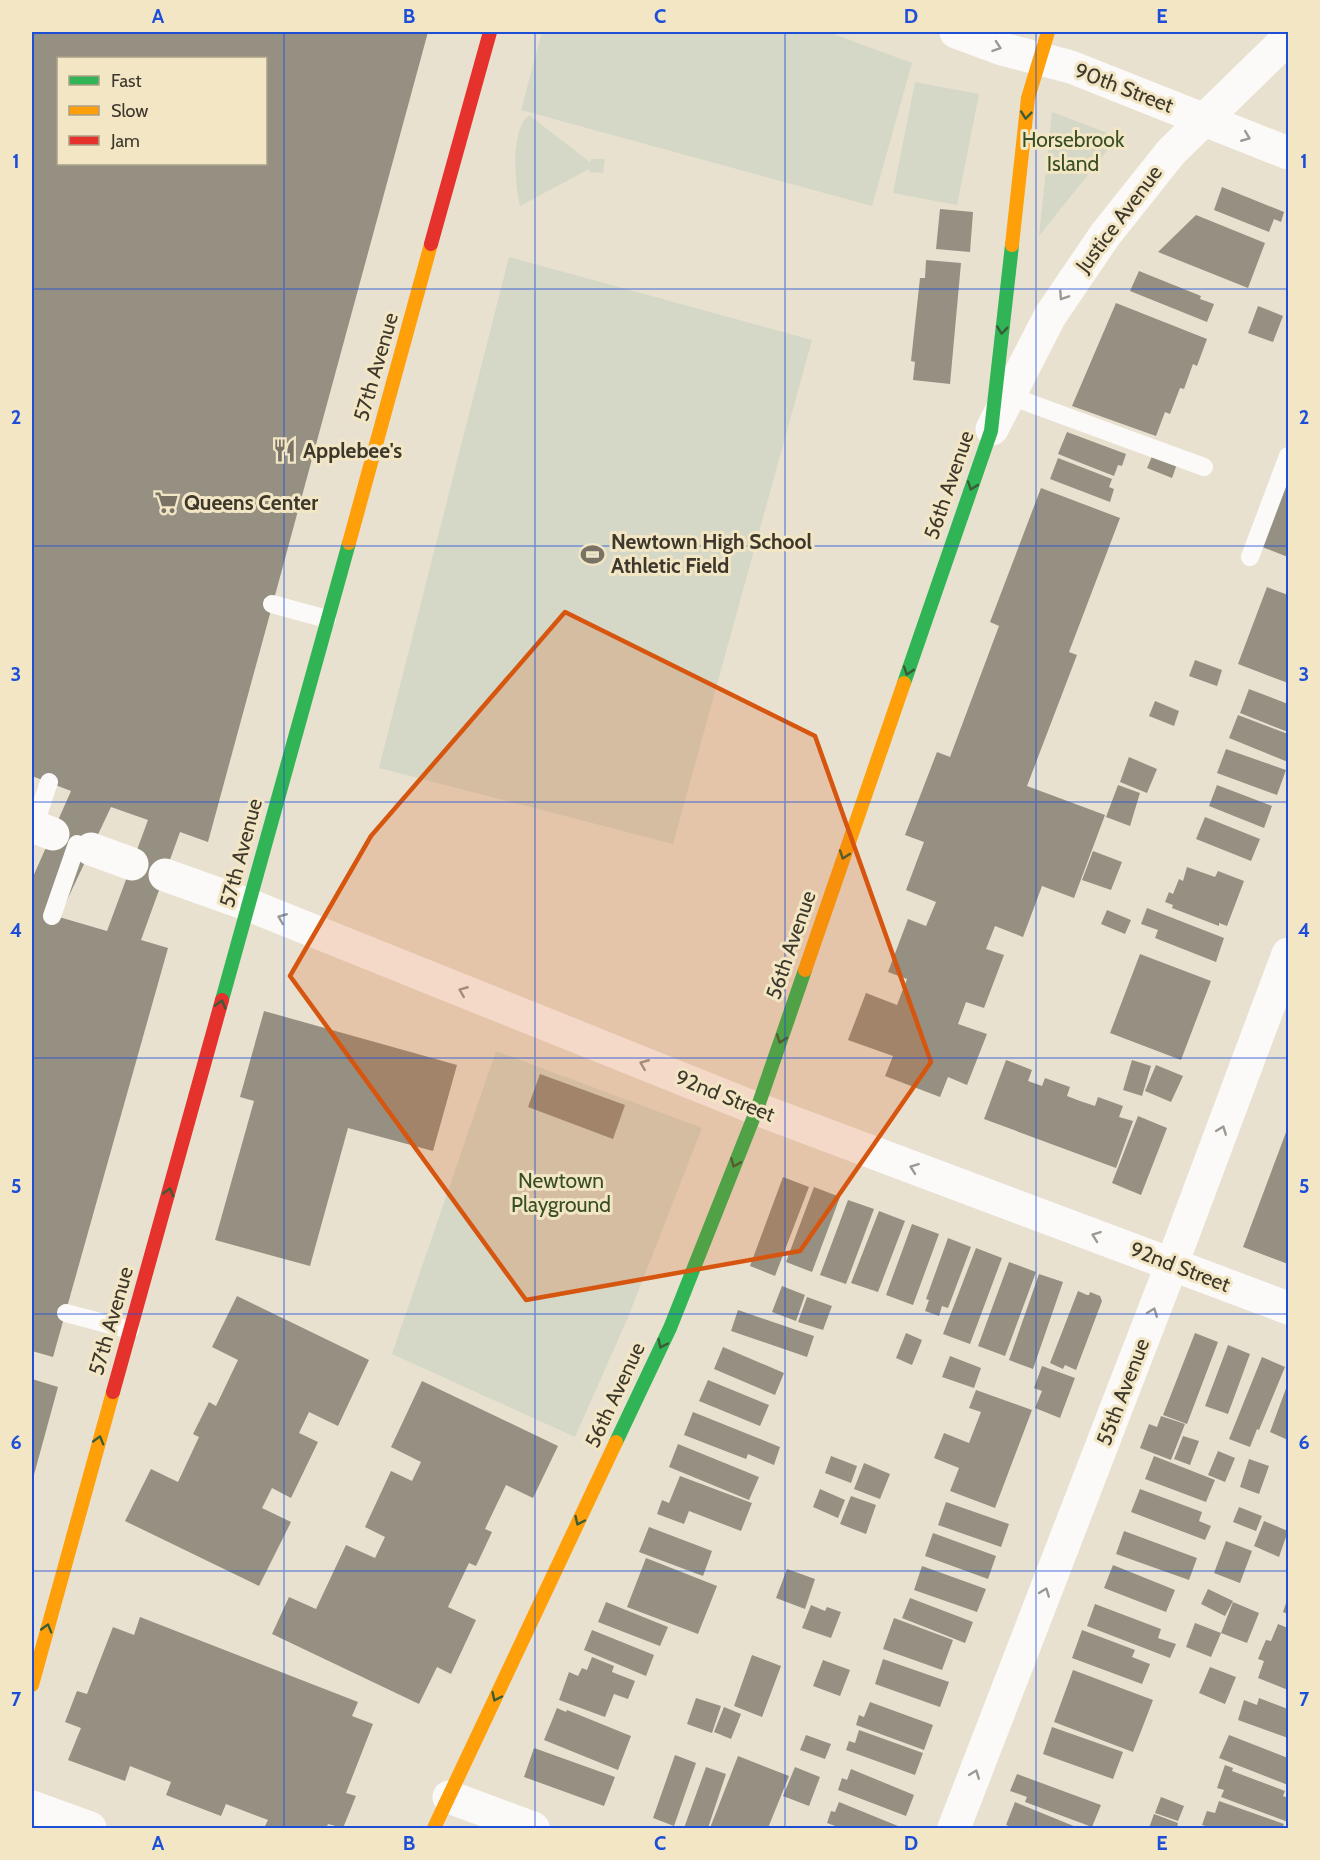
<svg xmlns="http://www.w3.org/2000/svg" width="1320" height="1860" viewBox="0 0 1320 1860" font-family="Cabin,sans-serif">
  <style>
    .green { fill: #d5d8c6 }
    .building { fill: #959082; fill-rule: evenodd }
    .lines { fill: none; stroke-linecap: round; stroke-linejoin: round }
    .lane { stroke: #fcfaf8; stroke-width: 18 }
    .street { stroke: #fcfaf8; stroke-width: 33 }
    .fast { stroke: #30b455; stroke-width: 14 }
    .slow { stroke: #ff9f0a; stroke-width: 14 }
    .jam { stroke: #e5322d; stroke-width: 14 }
    .oneway { stroke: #9c9992 }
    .oneway2 { stroke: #395d38 }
    .marked { fill: #d7560f; fill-opacity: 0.2; stroke: #d7560f; stroke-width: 4.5; stroke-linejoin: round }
    .grid { fill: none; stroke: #1d4ed8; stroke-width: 1.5; stroke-opacity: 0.55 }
    .labels { text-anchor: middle; stroke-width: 6; stroke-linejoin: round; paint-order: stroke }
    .street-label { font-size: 21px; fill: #3d382b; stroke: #f2e6c5 }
    .park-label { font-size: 21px; fill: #384e24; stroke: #f2e6c5 }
    .poi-label { font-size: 21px; font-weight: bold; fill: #3d382b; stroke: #f2e6c5; text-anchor: start }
    .neatline { fill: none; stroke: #1d4ed8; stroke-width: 2 }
    .grid-label { font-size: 20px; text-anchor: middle; font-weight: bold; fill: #1d4ed8 }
  </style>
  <rect width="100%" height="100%" fill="#e8e1d0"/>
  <path class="green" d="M542 32H828L912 63 872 206 521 110Z
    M915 82 979 94 957 205 893 193Z
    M1052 112 1118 137 1039 236Z
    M529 115 590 162 591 159H605L603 173 589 172V169L520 206C515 184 510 130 529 115Z
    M509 257 812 340 673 844 379 768Z
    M496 1051 702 1128 629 1315 575 1437 392 1354Z"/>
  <path class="building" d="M32 32H428L208 842 180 832 141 940 168 948 53 1357 32 1351V879L71 791 32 776ZM58 58H266V164H58ZM111 807 148 820 107 931 59 917Z
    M1222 187 1284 212 1281 222 1274 219 1269 232 1214 210Z
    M940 209 973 212 970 252 936 249Z
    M1196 215 1265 243 1248 288 1158 252Z
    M926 260 961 263 950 384 913 380 915 362 911 361 920 278H925Z
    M1139 271 1201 296 1200 299 1214 304 1207 322 1130 291Z
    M1116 303 1207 339 1197 366 1193 364 1184 389 1180 388 1170 414 1165 412 1156 436 1072 406Z
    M1258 306 1283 316 1273 342 1248 333Z
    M1067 432 1126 454 1122 466 1118 465 1114 476 1058 454Z
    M1153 454 1177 464 1172 478 1147 468Z
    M1058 458 1112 479 1109 487 1114 489 1110 502 1050 479Z
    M1288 479V557L1262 547Z
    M1041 488 1120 518 1069 652 1077 655 1027 786 1105 815 1074 898 1042 886 1023 937 995 926 986 949 1004 955 984 1008 966 1002 958 1024 987 1034 967 1085 948 1077 940 1097 885 1076 893 1056 848 1040 866 993 897 1005 907 979 888 972 908 919 926 926 936 902 906 890 924 842 905 835 937 752 950 757 999 626 990 622Z
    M1267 587 1288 595V683L1238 664Z
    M1195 660 1222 670 1217 686 1189 676Z
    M1249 689 1288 704V732L1240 713Z
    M1155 701 1179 711 1174 726 1149 716Z
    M1238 715 1288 734V762L1229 738Z
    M1226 749 1286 770 1277 795 1217 773Z
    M1129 757 1157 769 1147 793 1120 782Z
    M1118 785 1140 793 1130 826 1106 817Z
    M1217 785 1272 806 1264 828 1209 806Z
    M1205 817 1260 839 1251 861 1196 839Z
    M1093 851 1122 862 1111 890 1082 880Z
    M1187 867 1215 877 1218 871 1244 881 1227 926 1219 923V926L1172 908 1173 905 1165 902 1169 892 1173 894 1179 879 1183 881Z
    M1147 908 1224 938 1216 962 1155 938 1158 930 1141 924Z
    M1107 910 1131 920 1125 934 1101 924Z
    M1140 954 1211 981 1181 1060 1110 1033Z
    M264 1011 457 1065 433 1151 348 1128 310 1266 215 1240 254 1101 240 1097Z
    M1006 1060 1032 1070 1028 1081 1042 1086 1045 1078 1070 1087 1067 1096 1080 1101 1095 1106 1098 1097 1123 1106 1119 1117 1133 1121 1116 1168 984 1119Z
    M1132 1060 1151 1066 1142 1096 1123 1090Z
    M1156 1065 1183 1076 1171 1102 1145 1091Z
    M540 1074 625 1105 613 1139 528 1107Z
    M1138 1116 1167 1128 1141 1195 1112 1183Z
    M1288 1127V1264L1243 1247Z
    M783 1177 809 1187 775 1276 750 1266Z
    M814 1187 840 1197 812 1272 786 1262Z
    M848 1200 874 1209 846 1284 820 1275Z
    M879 1211 905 1221 878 1292 851 1283Z
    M912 1224 939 1234 913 1305 886 1295Z
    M948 1238 971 1247 948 1308 942 1306 939 1316 925 1311 929 1300 926 1299Z
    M976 1248 1002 1258 970 1344 943 1334Z
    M1009 1262 1036 1272 1005 1356 978 1346Z
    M1039 1274 1063 1282 1033 1369 1009 1360Z
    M782 1286 805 1295 796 1321 772 1312Z
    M1078 1291 1087 1295H1089L1090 1292 1100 1296 1102 1301 1076 1370 1065 1365 1063 1369 1050 1363Z
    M237 1296 369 1360 338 1426 309 1412 299 1433 318 1442 291 1498 272 1488 262 1508 291 1522 259 1586 125 1521 151 1469 178 1482 199 1437 193 1434 209 1402 216 1406 238 1360 212 1347Z
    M807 1297 832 1306 823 1330 798 1322Z
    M738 1310 814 1336 807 1357 731 1331Z
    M906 1333 922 1340 912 1365 896 1358Z
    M1195 1333 1218 1342 1187 1424 1163 1415Z
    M1228 1345 1250 1354 1228 1414 1205 1406Z
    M723 1347 784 1373 775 1395 714 1369Z
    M950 1356 981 1368 974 1388 942 1377Z
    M1262 1357 1285 1367 1259 1430 1257 1429 1250 1447 1229 1439Z
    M1042 1366 1075 1378 1060 1418 1035 1408 1042 1391 1034 1388Z
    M32 1379 58 1387 32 1482Z
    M708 1380 769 1405 760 1426 699 1401Z
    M422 1381 558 1446 533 1498 506 1485 485 1529 492 1532 476 1566 469 1563 448 1607 476 1620 451 1674 437 1667 419 1704 272 1634 289 1597 316 1609 346 1545 375 1558 385 1537 365 1527 391 1471 412 1481 421 1462 391 1447Z
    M1288 1383V1440L1270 1432Z
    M976 1390 1032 1410 995 1508 950 1491 959 1468 934 1458 944 1433 969 1443 981 1412 969 1408Z
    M693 1412 780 1447 774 1465 748 1454 746 1459 684 1435Z
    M1161 1416 1185 1424 1171 1460 1140 1448 1149 1424 1157 1427Z
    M1183 1436 1199 1441 1190 1465 1174 1459Z
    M678 1444 759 1477 749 1500 669 1467Z
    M1218 1451 1235 1458 1225 1482 1208 1475Z
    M831 1456 857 1466 851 1483 825 1473Z
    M1154 1456 1215 1480 1206 1502 1145 1479Z
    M1249 1459 1269 1466 1259 1494 1240 1487Z
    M864 1463 890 1474 880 1499 854 1489Z
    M680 1476 752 1503 741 1531 689 1511 684 1524 657 1514 662 1500 669 1503Z
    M820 1489 845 1500 838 1518 813 1507Z
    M1140 1489 1202 1512 1199 1521 1211 1526 1205 1540 1131 1512Z
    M851 1496 876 1505 866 1534 840 1524Z
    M946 1502 1009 1524 1001 1547 938 1525Z
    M1239 1507 1262 1516 1256 1531 1233 1522Z
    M1264 1521 1288 1531 1279 1557 1254 1546Z
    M649 1527 712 1551 703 1576 639 1552Z
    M1124 1531 1197 1558 1189 1580 1116 1554Z
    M933 1533 996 1556 988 1579 925 1556Z
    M1226 1541 1252 1551 1240 1583 1214 1573Z
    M646 1558 717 1586 698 1634 627 1607Z
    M1113 1565 1175 1590 1166 1612 1104 1588Z
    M922 1566 986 1589 977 1612 914 1590Z
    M787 1569 815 1579 805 1609 776 1598Z
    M1208 1589 1233 1601 1225 1616 1201 1604Z
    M1288 1597V1614L1283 1612Z
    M910 1598 973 1622 965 1643 902 1618Z
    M606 1602 668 1627 660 1646 598 1622Z
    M1233 1602 1259 1613 1247 1643 1221 1633Z
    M1095 1604 1161 1629 1158 1638 1176 1644 1170 1658 1087 1626Z
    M811 1605 825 1611 827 1607 841 1612 831 1638 802 1628Z
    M140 1617 358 1702 352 1716 373 1724 346 1793 356 1796 343 1828 328 1824 326 1828H264L268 1820 226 1804 221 1816 166 1795 171 1782 130 1766 125 1781 68 1760 81 1728 65 1722 77 1691 87 1694 113 1627 134 1635Z
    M894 1618 953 1640 942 1670 883 1649Z
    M1195 1623 1221 1633 1211 1657 1186 1647Z
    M1278 1624 1288 1628V1690L1258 1678 1264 1661 1258 1659 1262 1649 1266 1640 1271 1641Z
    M592 1630 654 1655 646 1676 584 1650Z
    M1082 1630 1135 1650 1132 1657 1150 1664 1142 1684 1072 1658Z
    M752 1655 781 1666 762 1717 734 1706Z
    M592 1657 614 1666 612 1672 635 1681 628 1699 614 1694 605 1717 559 1700 569 1672 578 1676 582 1668 587 1670Z
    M883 1659 949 1682 940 1707 875 1684Z
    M823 1660 850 1670 840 1696 813 1686Z
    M1210 1667 1236 1677 1225 1704 1199 1693Z
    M1073 1670 1153 1700 1133 1752 1054 1722Z
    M696 1698 721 1706 712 1733 687 1724Z
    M1259 1698 1288 1709V1738L1238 1720 1244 1700 1257 1705Z
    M870 1702 933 1725 924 1750 856 1725 859 1715 864 1717Z
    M724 1707 741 1714 731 1739 714 1732Z
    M557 1708 566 1712 567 1710 631 1736 618 1770 544 1740Z
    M1052 1727 1123 1752 1113 1779 1043 1754Z
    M859 1730 923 1753 915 1775 846 1750 849 1741 855 1743Z
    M806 1735 831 1744 825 1759 800 1750Z
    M1229 1735 1288 1758V1785L1219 1758Z
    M534 1748 615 1777 604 1806 524 1777Z
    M675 1755 696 1763 674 1826 653 1818Z
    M738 1756 789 1776 768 1828H710Z
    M1225 1765 1233 1768 1232 1771 1285 1791 1283 1796 1288 1798V1822L1221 1797 1224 1790 1217 1788Z
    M706 1767 726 1774 708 1828H684Z
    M795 1767 820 1777 809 1806 783 1796Z
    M851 1769 914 1795 906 1816 838 1790 842 1778 847 1780Z
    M1017 1774 1101 1805 1092 1827 1025 1802 1027 1797 1010 1791Z
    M1161 1797 1184 1806 1178 1821 1155 1813Z
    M1219 1801 1284 1824 1282 1828H1213L1202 1825 1207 1811 1215 1813Z
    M839 1802 898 1826 897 1828H841L827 1823 831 1811 835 1812Z
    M1015 1802 1076 1827 1075 1828H1015L1006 1825Z
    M1154 1814 1178 1823 1177 1828H1149Z"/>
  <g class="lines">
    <path class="lane" d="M1010 396 1204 467
      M1250 557 1288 456
      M272 604 327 619
      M34 827 49 782
      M52 916 77 844
      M66 1313 130 1330"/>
    <path class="street" d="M956 32 1002 49 1071 67 1288 153
      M992 429 1050 316 1105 235 1171 152 1288 38
      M32 826 53 834
      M91 849 132 864
      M165 875 249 905 757 1109 1288 1308
      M449 1797 533 1828
      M32 1807 90 1828
      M954 1828 1172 1264 1288 954"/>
    <path class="fast" d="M904 683 991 431 1012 245
      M222 1000 349 543
      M616 1442 670 1328 757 1109 805 970"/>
    <path class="slow" d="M1012 245 1028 98 1048 32
      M349 543 431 244
      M805 970 904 683
      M32 1685 113 1392
      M434 1828 616 1442"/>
    <path class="jam" d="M431 244 490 32
      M113 1392 222 1000"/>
  </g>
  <defs><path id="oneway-chevron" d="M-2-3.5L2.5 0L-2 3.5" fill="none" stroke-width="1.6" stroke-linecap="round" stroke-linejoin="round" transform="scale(1.5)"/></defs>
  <g class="oneway">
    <use href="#oneway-chevron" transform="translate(997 47) rotate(19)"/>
    <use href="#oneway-chevron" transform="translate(1246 137) rotate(22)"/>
    <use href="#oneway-chevron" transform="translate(1063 296) rotate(123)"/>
    <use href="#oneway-chevron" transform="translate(282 918) rotate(-158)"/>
    <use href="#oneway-chevron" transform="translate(463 991) rotate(-158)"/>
    <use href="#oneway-chevron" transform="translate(644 1064) rotate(-158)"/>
    <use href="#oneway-chevron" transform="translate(1222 1130) rotate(-69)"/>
    <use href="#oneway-chevron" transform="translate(914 1168) rotate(-160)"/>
    <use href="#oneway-chevron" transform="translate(1096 1236) rotate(-160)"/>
    <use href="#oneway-chevron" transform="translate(1153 1312) rotate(-69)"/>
    <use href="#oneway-chevron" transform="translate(1045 1592) rotate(-69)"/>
    <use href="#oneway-chevron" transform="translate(975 1774) rotate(-69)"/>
  </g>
  <g class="oneway2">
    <use href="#oneway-chevron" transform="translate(1026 115) rotate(96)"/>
    <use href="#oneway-chevron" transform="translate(1002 330) rotate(96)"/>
    <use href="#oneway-chevron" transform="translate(972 486) rotate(109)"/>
    <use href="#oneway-chevron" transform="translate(908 671) rotate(109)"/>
    <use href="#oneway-chevron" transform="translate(844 855) rotate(109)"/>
    <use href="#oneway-chevron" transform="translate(221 1004) rotate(-74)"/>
    <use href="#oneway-chevron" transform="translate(781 1039) rotate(109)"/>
    <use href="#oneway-chevron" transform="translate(735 1163) rotate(112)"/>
    <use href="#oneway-chevron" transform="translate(169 1192) rotate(-74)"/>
    <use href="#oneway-chevron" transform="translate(662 1344) rotate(115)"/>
    <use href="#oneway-chevron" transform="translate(99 1440) rotate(-74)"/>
    <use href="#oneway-chevron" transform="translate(579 1521) rotate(115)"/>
    <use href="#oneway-chevron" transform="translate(47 1628) rotate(-74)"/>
    <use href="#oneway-chevron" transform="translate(496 1697) rotate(115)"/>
  </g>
  <path class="marked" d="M565 612 815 736 931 1062 800 1251 526 1300 290 976 371 836Z"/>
  <path class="grid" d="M284 32V1828M535 32V1828M785 32V1828M1036 32V1828M32 289H1288M32 546H1288M32 802H1288M32 1058H1288M32 1314H1288M32 1571H1288"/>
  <defs>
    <symbol id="restaurant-bare" viewBox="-9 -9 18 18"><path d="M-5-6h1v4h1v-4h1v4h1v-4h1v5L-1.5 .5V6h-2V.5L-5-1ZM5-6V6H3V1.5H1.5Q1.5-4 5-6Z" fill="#797365" stroke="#f2e6c5" stroke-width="2.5" paint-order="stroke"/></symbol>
    <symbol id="supermarket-bare" viewBox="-9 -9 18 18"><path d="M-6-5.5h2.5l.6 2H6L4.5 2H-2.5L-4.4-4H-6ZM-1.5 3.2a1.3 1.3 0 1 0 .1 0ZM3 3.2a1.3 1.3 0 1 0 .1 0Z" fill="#797365" stroke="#f2e6c5" stroke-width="2.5" paint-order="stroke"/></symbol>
    <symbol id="stadium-bare" viewBox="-9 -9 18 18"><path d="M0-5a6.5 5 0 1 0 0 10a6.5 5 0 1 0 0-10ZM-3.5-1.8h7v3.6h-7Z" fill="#797365" stroke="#f2e6c5" stroke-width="2.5" paint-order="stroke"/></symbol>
  </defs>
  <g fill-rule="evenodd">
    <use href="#restaurant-bare" x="268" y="434" width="33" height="33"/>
    <use href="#supermarket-bare" x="150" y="486" width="33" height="33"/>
    <use href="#stadium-bare" x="576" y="538" width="33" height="33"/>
  </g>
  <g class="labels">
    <g class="street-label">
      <text transform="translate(1124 88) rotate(21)" y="7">90th Street</text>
      <text transform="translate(1119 219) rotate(-53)" y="7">Justice Avenue</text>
      <text transform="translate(376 367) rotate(-74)" y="7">57th Avenue</text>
      <text transform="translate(949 485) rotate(-71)" y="7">56th Avenue</text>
      <text transform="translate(241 853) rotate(-75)" y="7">57th Avenue</text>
      <text transform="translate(791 945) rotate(-71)" y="7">56th Avenue</text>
      <text transform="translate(725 1096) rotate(22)" y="7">92nd Street</text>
      <text transform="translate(1180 1267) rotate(21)" y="7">92nd Street</text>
      <text transform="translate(111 1321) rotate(-74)" y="7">57th Avenue</text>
      <text transform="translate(1123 1392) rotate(-69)" y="7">55th Avenue</text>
      <text transform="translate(615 1395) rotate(-65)" y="7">56th Avenue</text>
    </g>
    <g class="park-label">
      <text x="1073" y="147">Horsebrook<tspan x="1073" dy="24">Island</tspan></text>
      <text x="561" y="1188">Newtown<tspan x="561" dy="24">Playground</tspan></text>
    </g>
    <g class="poi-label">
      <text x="303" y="458">Applebee's</text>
      <text x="184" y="510">Queens Center</text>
      <text x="611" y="549">Newtown High School<tspan x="611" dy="24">Athletic Field</tspan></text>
    </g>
  </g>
  <rect width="1320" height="1860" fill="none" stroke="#f2e6c5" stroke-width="66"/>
  <rect x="57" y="57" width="210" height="108" fill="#f2e6c5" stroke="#aaa087" stroke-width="1.5"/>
  <rect x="69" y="76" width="30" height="9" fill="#30b455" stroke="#aaa087" stroke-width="1.5"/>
  <text x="111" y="87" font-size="18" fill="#3d382b">Fast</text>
  <rect x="69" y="106" width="30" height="9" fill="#ff9f0a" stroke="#aaa087" stroke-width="1.5"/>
  <text x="111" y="117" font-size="18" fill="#3d382b">Slow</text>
  <rect x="69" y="136" width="30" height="9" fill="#e5322d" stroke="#aaa087" stroke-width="1.5"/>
  <text x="111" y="147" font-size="18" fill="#3d382b">Jam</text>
  <rect x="33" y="33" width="1254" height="1794" class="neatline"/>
  <g class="grid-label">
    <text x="158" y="23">A</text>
    <text x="409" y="23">B</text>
    <text x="660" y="23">C</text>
    <text x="911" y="23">D</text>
    <text x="1162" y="23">E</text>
    <text x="16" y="168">1</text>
    <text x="1304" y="168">1</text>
    <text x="16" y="424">2</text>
    <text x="1304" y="424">2</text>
    <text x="16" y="681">3</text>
    <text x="1304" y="681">3</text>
    <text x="16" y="937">4</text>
    <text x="1304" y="937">4</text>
    <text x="16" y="1193">5</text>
    <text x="1304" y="1193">5</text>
    <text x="16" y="1449">6</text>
    <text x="1304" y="1449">6</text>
    <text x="16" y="1706">7</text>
    <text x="1304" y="1706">7</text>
    <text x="158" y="1850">A</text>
    <text x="409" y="1850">B</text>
    <text x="660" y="1850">C</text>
    <text x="911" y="1850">D</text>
    <text x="1162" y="1850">E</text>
  </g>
</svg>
